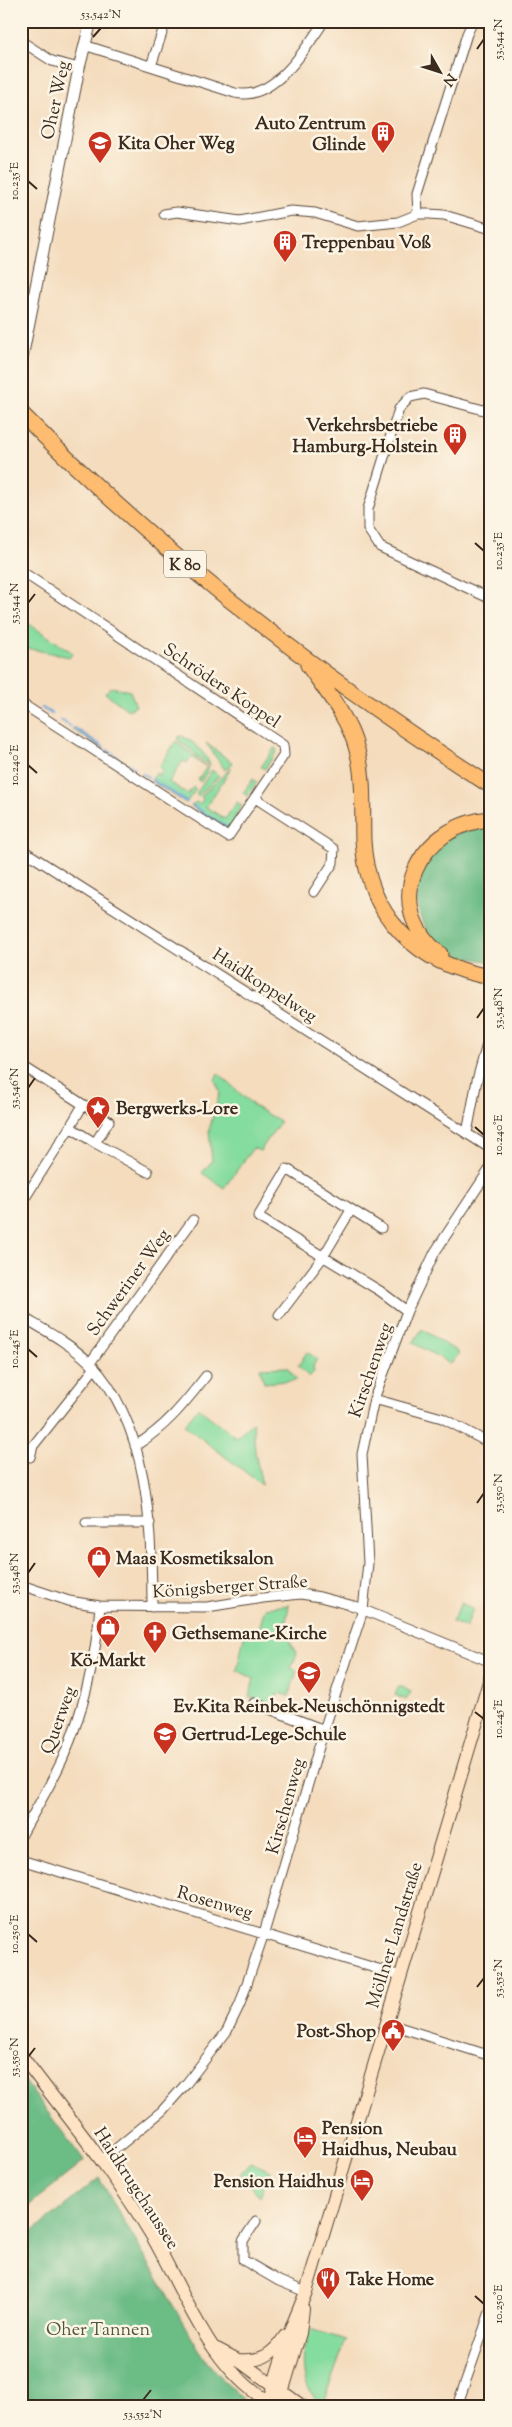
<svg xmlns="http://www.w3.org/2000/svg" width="512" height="2427" viewBox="0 0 512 2427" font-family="'Sorts Mill Goudy',serif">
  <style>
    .green { fill: #85dc9f; stroke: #60835e }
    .forest { fill: #6cbc86; stroke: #547352 }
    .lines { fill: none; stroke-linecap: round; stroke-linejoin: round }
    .stream { stroke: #6da1d9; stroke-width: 2.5 }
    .minor-casing { stroke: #574536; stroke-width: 11 }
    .tertiary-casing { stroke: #574536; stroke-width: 13 }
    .secondary-casing { stroke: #574536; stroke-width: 14 }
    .trunk-casing { stroke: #574536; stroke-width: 17 }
    .minor { stroke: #fff; stroke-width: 9 }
    .tertiary { stroke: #fff; stroke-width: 11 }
    .secondary { stroke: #fee4c5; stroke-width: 12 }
    .trunk { stroke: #fdbc6f; stroke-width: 15 }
    .ticks { fill: none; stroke: #3b2a1e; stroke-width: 2 }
    .labels { text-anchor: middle; stroke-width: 5; stroke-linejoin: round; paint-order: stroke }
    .shield { fill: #fcf5e5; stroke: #75675a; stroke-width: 1 }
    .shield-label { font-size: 16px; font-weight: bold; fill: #3b2a1e }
    .street-label { font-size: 18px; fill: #3b2a1e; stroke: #fcf5e5 }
    .poi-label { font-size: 18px; font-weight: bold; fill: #3b2a1e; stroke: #fcf5e5; text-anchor: start }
    .park-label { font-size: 18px; fill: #4e563e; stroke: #fcf5e5 }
    .neatline { fill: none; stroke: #3b2a1e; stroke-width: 2 }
    .ticks-label { font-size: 12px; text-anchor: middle; fill: #3b2a1e }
  </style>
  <rect width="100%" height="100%" fill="#fcf5e5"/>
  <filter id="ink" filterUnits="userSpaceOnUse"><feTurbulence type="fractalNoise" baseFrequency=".02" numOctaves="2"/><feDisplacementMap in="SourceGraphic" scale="10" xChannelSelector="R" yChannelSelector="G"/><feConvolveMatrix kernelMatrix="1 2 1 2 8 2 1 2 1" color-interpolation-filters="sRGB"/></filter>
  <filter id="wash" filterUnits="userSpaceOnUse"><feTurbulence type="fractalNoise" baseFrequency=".0096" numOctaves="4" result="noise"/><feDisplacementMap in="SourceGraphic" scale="20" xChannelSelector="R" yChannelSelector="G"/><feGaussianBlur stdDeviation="1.12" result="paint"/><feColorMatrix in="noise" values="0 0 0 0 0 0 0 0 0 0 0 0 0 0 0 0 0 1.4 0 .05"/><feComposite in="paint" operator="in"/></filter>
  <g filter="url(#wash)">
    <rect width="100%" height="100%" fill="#f4dcbd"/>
    <path class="green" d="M26 622 73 653 70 657 21 647Z
      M111 687 130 691 136 706 128 710 105 693Z
      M74 727 104 747 103 749 72 729Z
      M180 736C190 736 209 757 210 766L177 739Z
      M176 741 209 768 201 782 198 780 207 767 191 757 187 763 183 761 169 782 188 794 193 787 196 789 186 803 151 781 156 773 159 775 162 770 159 767Z
      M206 743 233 763 225 770Z
      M275 747 277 751 265 769 261 767Z
      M232 767 206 807 225 819 237 802 242 805 230 827 222 829 191 806 196 802 200 804 203 799 201 796Z
      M212 770 219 776 198 796 196 794Z
      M253 779 257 782 247 796 243 793Z
      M218 1073 254 1106 280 1122 260 1151 253 1148 224 1188 202 1173 212 1161 209 1130 220 1092 215 1080Z
      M422 1329 459 1353 451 1364 413 1343Z
      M307 1352 317 1359 313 1366 314 1372 309 1377 298 1366Z
      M287 1367 297 1380 264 1383 260 1368Z
      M198 1408 236 1437 253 1422 255 1452 262 1485 184 1425Z
      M461 1603 473 1609 466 1627 452 1622Z
      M289 1605 284 1632 297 1654 291 1668 297 1670 289 1696 278 1693 274 1706 249 1697 254 1679 237 1670 245 1632H258L265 1608Z
      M399 1686 411 1692 406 1700 395 1695Z
      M251 2162 270 2171 260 2196 240 2174Z
      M310 2329 346 2340 322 2406C298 2383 301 2357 310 2329Z"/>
    <path class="forest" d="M491 826V962C476 959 456 957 443 947 408 921 410 876 439 847 443 843 448 837 453 835 465 830 479 829 491 826Z
      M21 2076 84 2161 21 2212Z
      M99 2178 203 2357 222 2379 250 2406H21V2241Z"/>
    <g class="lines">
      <path class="stream" d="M42 708 52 714
        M61 720 70 726
        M74 728 103 747
        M107 750 119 758
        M128 764 134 768
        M143 774 148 777
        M152 780 187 802
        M193 806 226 827"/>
    </g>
  </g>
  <g filter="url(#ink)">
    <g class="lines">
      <defs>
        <path id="minor" d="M21 41 52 61 79 68
          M84 45 235 93C273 102 306 49 324 21
          M151 66 166 21
          M164 214 177 212 240 221 291 211 315 213 358 226 398 222 418 214H429L444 215 491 229
          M418 214 417 194 467 34 473 21
          M491 412 424 394 410 397 399 409 368 509V529L380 547 491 599
          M21 571 283 745 284 755 228 837 21 703
          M255 798 334 849 333 863 314 892
          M21 849 491 1149
          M21 1065 109 1121 95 1143 70 1127 21 1204
          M70 1127 83 1105
          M467 1133 477 1080 488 1041
          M95 1143 148 1172
          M381 1228 287 1169 258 1217 380 1291 407 1311
          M279 1315 323 1257 351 1210
          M21 1316C44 1330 71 1344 90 1363 149 1424 152 1528 152 1607
          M90 1363 193 1220
          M374 1399 442 1418 491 1444
          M135 1446C166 1427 184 1404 206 1376
          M30 1457 33 1446 94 1369
          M86 1523H150
          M21 1585 69 1601 100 1606 207 1607 263 1598 301 1594 320 1597 354 1606 491 1662
          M254 1703 324 1730
          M21 1836C35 1810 51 1785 63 1758 84 1710 96 1658 100 1606
          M21 1860 401 1976
          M386 2023 491 2056
          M101 2161 162 2111 186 2084 227 2031 240 2004 264 1933 324 1730 363 1610 368 1563 362 1454 374 1399 407 1311 435 1252 491 1167
          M256 2221 243 2241V2260L279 2281 306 2292
          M457 2406 491 2309"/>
        <path id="tertiary" d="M21 363 79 68 91 21"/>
        <path id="secondary" d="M21 2055C65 2114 114 2172 152 2236 186 2295 210 2370 274 2405
          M217 2349 238 2360 302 2406
          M238 2360C261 2362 273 2355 285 2336
          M267 2406 292 2326 306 2292 491 1675
          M278 2406 300 2333 303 2309"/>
        <path id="trunk" d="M21 413C162 556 322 678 491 786
          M308 665C326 691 349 718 357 750 365 779 362 810 363 840 367 917 418 965 491 977
          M440 954C378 905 419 824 491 819"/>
      </defs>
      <use href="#minor" class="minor-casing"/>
      <use href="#tertiary" class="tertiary-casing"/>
      <use href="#secondary" class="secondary-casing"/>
      <use href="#trunk" class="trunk-casing"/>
      <use href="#minor" class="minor"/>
      <use href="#tertiary" class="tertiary"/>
      <use href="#secondary" class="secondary"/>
      <use href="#trunk" class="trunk"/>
    </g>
  </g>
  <path class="ticks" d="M93 37 101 28M477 49 484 39M28 181 37 189M475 543 484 551M28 603 35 594M28 765 37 773M477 1018 484 1008M28 1088 35 1078M475 1127 484 1135M28 1349 37 1357M477 1503 484 1493M28 1573 35 1563M475 1712 484 1719M28 1934 37 1942M477 1987 484 1978M28 2057 35 2048M475 2296 484 2304M143 2400 151 2390"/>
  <defs>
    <symbol id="building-pin" viewBox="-11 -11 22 30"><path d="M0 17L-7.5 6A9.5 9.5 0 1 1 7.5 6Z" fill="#c8321e" stroke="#fcf5e5"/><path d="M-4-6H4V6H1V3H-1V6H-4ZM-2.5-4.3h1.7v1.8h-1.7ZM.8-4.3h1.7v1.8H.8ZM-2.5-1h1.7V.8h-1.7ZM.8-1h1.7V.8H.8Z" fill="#fff"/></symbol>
    <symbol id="school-pin" viewBox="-11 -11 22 30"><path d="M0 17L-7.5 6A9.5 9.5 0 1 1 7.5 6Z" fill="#c8321e" stroke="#fcf5e5"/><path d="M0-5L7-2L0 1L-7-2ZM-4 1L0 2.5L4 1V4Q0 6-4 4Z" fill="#fff"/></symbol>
    <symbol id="sight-pin" viewBox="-11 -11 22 30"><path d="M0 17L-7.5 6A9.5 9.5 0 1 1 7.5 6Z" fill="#c8321e" stroke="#fcf5e5"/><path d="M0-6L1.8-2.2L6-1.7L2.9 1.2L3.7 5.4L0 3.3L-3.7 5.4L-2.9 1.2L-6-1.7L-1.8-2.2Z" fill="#fff"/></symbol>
    <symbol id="shop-pin" viewBox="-11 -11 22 30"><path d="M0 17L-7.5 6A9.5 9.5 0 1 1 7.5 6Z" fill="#c8321e" stroke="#fcf5e5"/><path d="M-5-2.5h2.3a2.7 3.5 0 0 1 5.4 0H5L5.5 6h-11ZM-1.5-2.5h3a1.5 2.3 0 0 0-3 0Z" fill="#fff"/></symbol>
    <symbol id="church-pin" viewBox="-11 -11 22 30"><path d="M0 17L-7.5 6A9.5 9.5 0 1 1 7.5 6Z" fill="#c8321e" stroke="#fcf5e5"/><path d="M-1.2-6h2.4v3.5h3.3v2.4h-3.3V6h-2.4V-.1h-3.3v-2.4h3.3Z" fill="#fff"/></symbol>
    <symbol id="civic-pin" viewBox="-11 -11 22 30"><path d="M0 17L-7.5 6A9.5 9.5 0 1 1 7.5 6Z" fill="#c8321e" stroke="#fcf5e5"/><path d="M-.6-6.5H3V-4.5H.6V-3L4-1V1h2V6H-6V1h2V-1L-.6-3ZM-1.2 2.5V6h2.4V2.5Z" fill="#fff"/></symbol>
    <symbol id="hotel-pin" viewBox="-11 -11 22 30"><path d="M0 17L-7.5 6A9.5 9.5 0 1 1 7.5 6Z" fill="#c8321e" stroke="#fcf5e5"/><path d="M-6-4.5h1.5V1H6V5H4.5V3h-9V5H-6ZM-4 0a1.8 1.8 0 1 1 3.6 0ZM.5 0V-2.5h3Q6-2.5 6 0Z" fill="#fff"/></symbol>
    <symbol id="restaurant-pin" viewBox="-11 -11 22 30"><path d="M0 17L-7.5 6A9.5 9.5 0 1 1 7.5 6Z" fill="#c8321e" stroke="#fcf5e5"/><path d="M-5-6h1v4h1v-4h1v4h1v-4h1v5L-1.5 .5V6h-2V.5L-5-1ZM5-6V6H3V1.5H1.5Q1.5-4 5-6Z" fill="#fff"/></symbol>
  </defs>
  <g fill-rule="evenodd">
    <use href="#building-pin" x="369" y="119" width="28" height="38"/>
    <use href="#school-pin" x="86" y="129" width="28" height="38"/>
    <use href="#building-pin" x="271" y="228" width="28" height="38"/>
    <use href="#building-pin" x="441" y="421" width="28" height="38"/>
    <use href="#sight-pin" x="84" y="1094" width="28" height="38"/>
    <use href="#shop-pin" x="85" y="1544" width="28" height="38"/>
    <use href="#shop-pin" x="94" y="1613" width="28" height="38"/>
    <use href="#church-pin" x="141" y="1619" width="28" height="38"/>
    <use href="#school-pin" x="295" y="1659" width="28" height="38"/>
    <use href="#school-pin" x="151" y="1720" width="28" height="38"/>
    <use href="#civic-pin" x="379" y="2017" width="28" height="38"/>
    <use href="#hotel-pin" x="291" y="2124" width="28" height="38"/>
    <use href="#hotel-pin" x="348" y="2167" width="28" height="38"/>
    <use href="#restaurant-pin" x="314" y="2265" width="28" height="38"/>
  </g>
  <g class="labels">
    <rect class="shield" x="164" y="550.5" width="42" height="27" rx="4"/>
    <g class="shield-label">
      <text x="185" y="570">K 80</text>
    </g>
    <g class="street-label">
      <text transform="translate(55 100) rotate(-78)" y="6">Oher Weg</text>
      <text transform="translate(222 685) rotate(34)" y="6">Schröders Koppel</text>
      <text transform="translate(265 985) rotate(33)" y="6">Haidkoppelweg</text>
      <text transform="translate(128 1282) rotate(-54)" y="6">Schweriner Weg</text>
      <text transform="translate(370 1370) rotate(-71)" y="6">Kirschenweg</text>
      <text transform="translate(230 1586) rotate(-4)" y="6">Königsberger Straße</text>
      <text transform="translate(58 1720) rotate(-70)" y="6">Querweg</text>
      <text transform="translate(285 1806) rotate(-74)" y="6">Kirschenweg</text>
      <text transform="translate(215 1902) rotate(16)" y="6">Rosenweg</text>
      <text transform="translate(394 1935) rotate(-73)" y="6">Möllner Landstraße</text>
      <text transform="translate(137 2188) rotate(57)" y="6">Haidkrugchaussee</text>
    </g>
    <g class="poi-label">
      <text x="366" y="129" text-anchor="end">Auto Zentrum<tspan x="366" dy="21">Glinde</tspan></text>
      <text x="118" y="149">Kita Oher Weg</text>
      <text x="302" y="248">Treppenbau Voß</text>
      <text x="438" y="431" text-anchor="end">Verkehrsbetriebe<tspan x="438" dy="21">Hamburg-Holstein</tspan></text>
      <text x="116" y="1114">Bergwerks-Lore</text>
      <text x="116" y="1564">Maas Kosmetiksalon</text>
      <text x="172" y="1639">Gethsemane-Kirche</text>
      <text x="108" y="1666" text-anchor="middle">Kö-Markt</text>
      <text x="309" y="1712" text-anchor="middle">Ev.Kita Reinbek-Neuschönnigstedt</text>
      <text x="182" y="1740">Gertrud-Lege-Schule</text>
      <text x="376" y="2037" text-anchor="end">Post-Shop</text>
      <text x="322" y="2134">Pension<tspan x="322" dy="21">Haidhus, Neubau</tspan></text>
      <text x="344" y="2187" text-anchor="end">Pension Haidhus</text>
      <text x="346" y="2285">Take Home</text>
    </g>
    <g class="park-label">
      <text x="98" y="2335">Oher Tannen</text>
    </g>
  </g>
  <rect width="512" height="2427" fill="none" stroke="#fcf5e5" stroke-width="55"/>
  <g transform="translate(440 72) rotate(129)" stroke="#fcf5e5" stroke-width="4" paint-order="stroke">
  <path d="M0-4L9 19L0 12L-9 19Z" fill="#3b2a1e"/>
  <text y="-8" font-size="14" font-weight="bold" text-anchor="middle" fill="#3b2a1e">N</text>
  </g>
  <rect x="28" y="28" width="456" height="2372" class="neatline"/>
  <g class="ticks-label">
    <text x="101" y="18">53.542°N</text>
    <text transform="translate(498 39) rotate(-90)" y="4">53.544°N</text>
    <text transform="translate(14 181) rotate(-90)" y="4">10.235°E</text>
    <text transform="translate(498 551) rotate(-90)" y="4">10.235°E</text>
    <text transform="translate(14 603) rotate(-90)" y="4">53.544°N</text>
    <text transform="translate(14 765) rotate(-90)" y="4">10.240°E</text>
    <text transform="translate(498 1008) rotate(-90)" y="4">53.548°N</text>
    <text transform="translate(14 1088) rotate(-90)" y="4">53.546°N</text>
    <text transform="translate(498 1135) rotate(-90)" y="4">10.240°E</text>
    <text transform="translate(14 1349) rotate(-90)" y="4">10.245°E</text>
    <text transform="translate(498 1493) rotate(-90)" y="4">53.550°N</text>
    <text transform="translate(14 1573) rotate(-90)" y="4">53.548°N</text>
    <text transform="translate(498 1719) rotate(-90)" y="4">10.245°E</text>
    <text transform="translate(14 1934) rotate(-90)" y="4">10.250°E</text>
    <text transform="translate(498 1978) rotate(-90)" y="4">53.552°N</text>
    <text transform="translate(14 2057) rotate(-90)" y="4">53.550°N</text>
    <text transform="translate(498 2304) rotate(-90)" y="4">10.250°E</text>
    <text x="143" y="2418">53.552°N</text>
  </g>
</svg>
